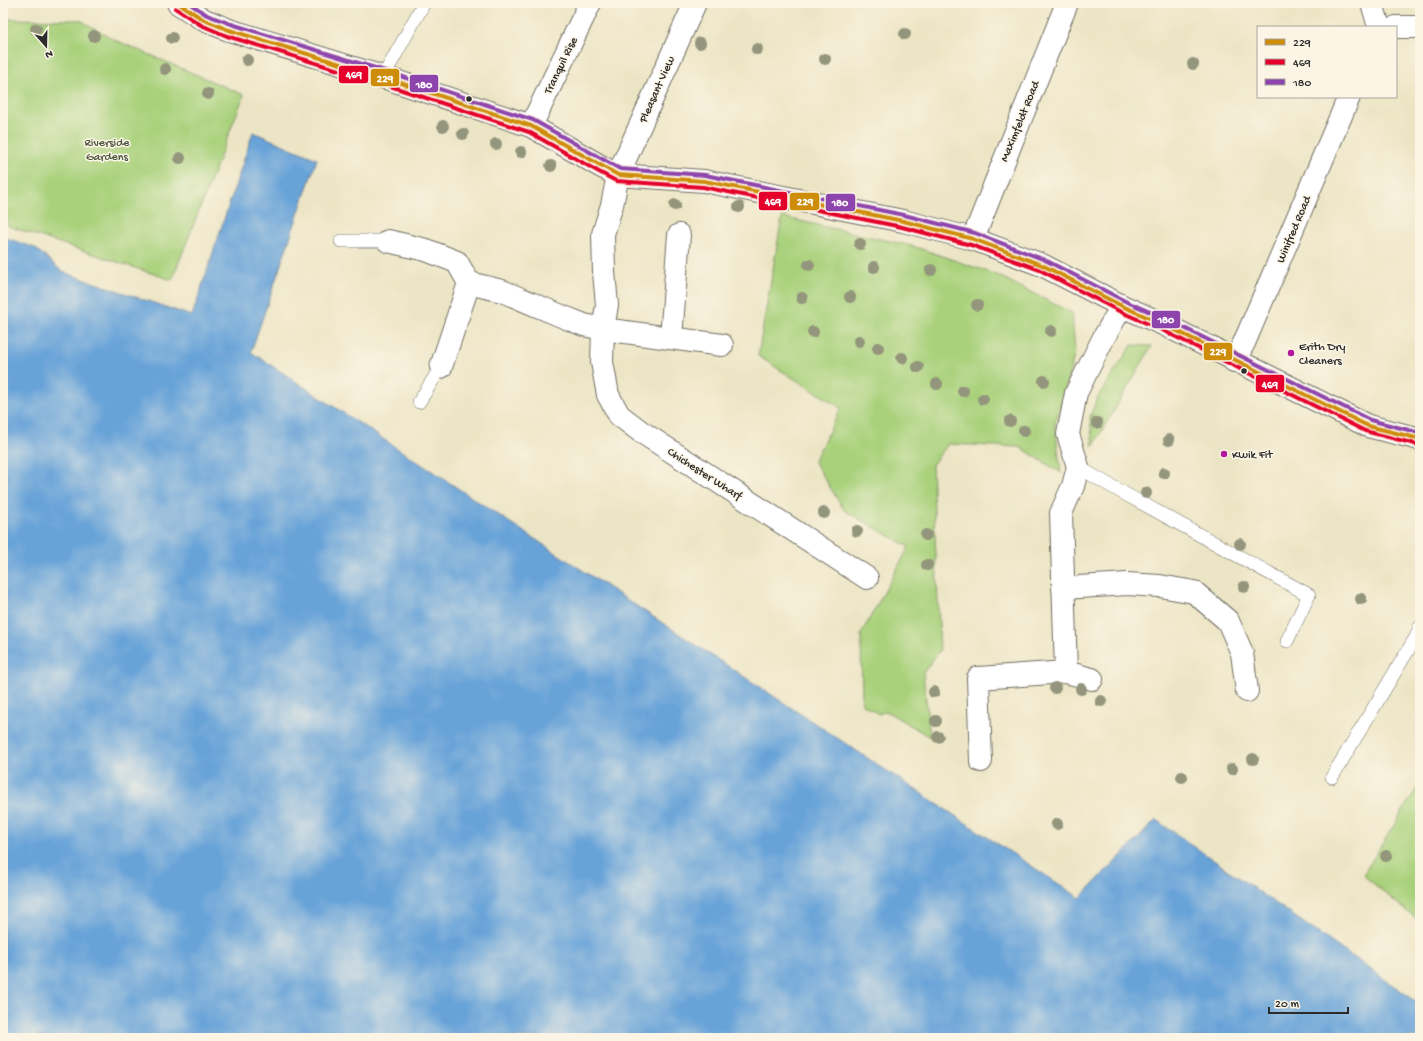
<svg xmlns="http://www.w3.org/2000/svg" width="1423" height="1041" viewBox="0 0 1423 1041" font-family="'Gochi Hand',sans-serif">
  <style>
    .green { fill: #a9d17c; stroke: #6a7e54 }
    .water { fill: #67a3d8; stroke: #496782 }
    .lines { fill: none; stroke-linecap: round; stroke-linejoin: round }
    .service-casing { stroke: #6f6c61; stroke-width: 14 }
    .minor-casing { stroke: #6f6c61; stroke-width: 24 }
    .tertiary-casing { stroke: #6f6c61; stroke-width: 24 }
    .service { stroke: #fff; stroke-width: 13 }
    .minor { stroke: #fff; stroke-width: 22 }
    .tertiary { stroke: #fff; stroke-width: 22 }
    .bus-1-casing { stroke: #fcf5e5; stroke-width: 7 }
    .bus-2-casing { stroke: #fcf5e5; stroke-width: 7 }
    .bus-3-casing { stroke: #fcf5e5; stroke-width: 7 }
    .bus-1 { stroke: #ce8d09; stroke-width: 4 }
    .bus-2 { stroke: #e4002b; stroke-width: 4 }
    .bus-3 { stroke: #8e44ad; stroke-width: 4 }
    .tree { fill: #93957b }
    .bus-dot { fill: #2b2b2b; stroke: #fcf5e5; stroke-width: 1.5 }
    .poi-dot { fill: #b5179e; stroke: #fcf5e5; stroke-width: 1.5 }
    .labels { text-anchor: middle; stroke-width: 3; stroke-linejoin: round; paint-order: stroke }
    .street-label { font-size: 12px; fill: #2b2b2b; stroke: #fcf5e5 }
    .park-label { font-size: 12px; fill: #4a543f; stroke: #fcf5e5 }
    .poi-label { font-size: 12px; fill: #2b2b2b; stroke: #fcf5e5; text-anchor: start }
    .line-badge { stroke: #fcf5e5; stroke-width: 1.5 }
    .badge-label { font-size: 11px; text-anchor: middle; font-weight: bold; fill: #fff }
  </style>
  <rect width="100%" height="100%" fill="#fcf5e5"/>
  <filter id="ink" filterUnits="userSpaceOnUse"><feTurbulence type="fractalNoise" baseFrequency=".025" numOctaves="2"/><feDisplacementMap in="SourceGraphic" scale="8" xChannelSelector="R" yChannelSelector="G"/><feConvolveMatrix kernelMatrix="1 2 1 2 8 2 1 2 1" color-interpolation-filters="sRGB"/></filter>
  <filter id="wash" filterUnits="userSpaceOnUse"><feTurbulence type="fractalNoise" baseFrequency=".012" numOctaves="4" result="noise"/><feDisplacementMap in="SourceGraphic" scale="16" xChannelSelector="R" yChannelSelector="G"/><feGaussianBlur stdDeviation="0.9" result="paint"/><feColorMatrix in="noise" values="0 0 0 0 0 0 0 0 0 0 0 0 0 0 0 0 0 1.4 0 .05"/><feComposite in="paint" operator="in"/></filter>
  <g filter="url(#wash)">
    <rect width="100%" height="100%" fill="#ece5c5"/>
    <path class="green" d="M3 19 80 20 115 40 244 95 172 280 8 226 5 215 3 214Z
      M782 217 916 247 997 275 1072 313 1075 353 1055 425 1061 473 1020 447 948 444 932 465 940 650 923 673 930 737 886 711 879 714 862 704 861 634 909 547 844 510 814 461 841 408 758 356Z
      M1132 345 1152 346 1093 446 1090 417 1097 398Z
      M1420 783V922L1363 875Z"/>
    <path class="water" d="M253 132 317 159 251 352 1080 898 1156 820 1420 1004V1038H3V237L35 248 63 272 192 316Z"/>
  </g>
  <g filter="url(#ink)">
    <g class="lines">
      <defs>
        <path id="service" d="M383 77 424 3
          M341 241H388
          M419 402 441 367
          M1078 467 1118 490 1309 595 1287 641
          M1332 777 1416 637 1420 627"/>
        <path id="minor" d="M1372 3 1379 27
          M1396 27H1420
          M531 126 590 3
          M973 239 1067 3
          M388 241 426 250 457 262 469 283 502 291 559 315 584 325 603 329 607 305 604 272 603 234 612 205 618 175 695 3
          M671 338 679 235
          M722 345 603 329 602 362 608 395 619 415 640 431 867 578
          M1234 361 1244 343 1349 97
          M441 367 469 283
          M1063 588 1127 584 1160 586 1194 592 1228 621 1242 653 1247 691
          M1092 679 1066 672 1061 513 1073 486 1078 467 1068 434 1076 393 1104 337 1122 306
          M981 761 978 678 1066 672"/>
        <path id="tertiary" d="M178 3 204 20 229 30 383 77 531 126 602 167 618 175 704 181 903 221 973 239 1042 265 1122 306 1165 325 1368 426 1420 439"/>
      </defs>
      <use href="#service" class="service-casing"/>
      <use href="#minor" class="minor-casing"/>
      <use href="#tertiary" class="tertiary-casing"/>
      <use href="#service" class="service"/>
      <use href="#minor" class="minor"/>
      <use href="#tertiary" class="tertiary"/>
      <defs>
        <path id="bus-1" d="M178 3 204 20 229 30 383 77 531 126 618 175 704 181 903 221 973 239 1042 265 1122 306 1165 325 1368 426 1420 439"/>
        <path id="bus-2" d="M175 8 201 25 227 36 381 83 529 132 599 172 616 181 703 187 902 227 971 245 1040 270 1119 311 1162 330 1365 431 1419 445"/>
        <path id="bus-3" d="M189 3 207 15 231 24 385 71 533 120 620 169 705 175 904 215 975 233 1045 260 1125 301 1168 320 1370 420 1420 433"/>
      </defs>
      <use href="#bus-1" class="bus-1-casing"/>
      <use href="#bus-2" class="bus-2-casing"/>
      <use href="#bus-3" class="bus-3-casing"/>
      <use href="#bus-1" class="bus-1"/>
      <use href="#bus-2" class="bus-2"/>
      <use href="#bus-3" class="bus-3"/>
    </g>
    <g class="tree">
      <circle cx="36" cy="29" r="6"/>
      <circle cx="905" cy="34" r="6"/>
      <circle cx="94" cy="36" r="6"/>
      <circle cx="172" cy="38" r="6"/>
      <circle cx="700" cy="43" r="6"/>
      <circle cx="757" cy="49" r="6"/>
      <circle cx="825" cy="59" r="6"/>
      <circle cx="247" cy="60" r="6"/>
      <circle cx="1193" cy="64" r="6"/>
      <circle cx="165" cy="69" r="6"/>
      <circle cx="208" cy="94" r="6"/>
      <circle cx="443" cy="126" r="6"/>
      <circle cx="463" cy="134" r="6"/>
      <circle cx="496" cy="144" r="6"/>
      <circle cx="521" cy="152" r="6"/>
      <circle cx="180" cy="158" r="6"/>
      <circle cx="551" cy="166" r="6"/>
      <circle cx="675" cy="205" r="6"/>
      <circle cx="739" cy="207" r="6"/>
      <circle cx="860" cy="244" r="6"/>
      <circle cx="809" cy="265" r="6"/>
      <circle cx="874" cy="267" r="6"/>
      <circle cx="931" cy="270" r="6"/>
      <circle cx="850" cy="297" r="6"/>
      <circle cx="802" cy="298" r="6"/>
      <circle cx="977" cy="305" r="6"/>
      <circle cx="1051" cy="331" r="6"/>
      <circle cx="813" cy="332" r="6"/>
      <circle cx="859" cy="341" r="6"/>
      <circle cx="878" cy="348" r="6"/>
      <circle cx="902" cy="358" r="6"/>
      <circle cx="918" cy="367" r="6"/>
      <circle cx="1044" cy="381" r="6"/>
      <circle cx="937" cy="384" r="6"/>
      <circle cx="963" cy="391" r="6"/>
      <circle cx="983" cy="399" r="6"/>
      <circle cx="1010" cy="421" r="6"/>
      <circle cx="1097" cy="423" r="6"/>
      <circle cx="1024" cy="431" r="6"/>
      <circle cx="1169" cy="440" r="6"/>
      <circle cx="1164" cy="473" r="6"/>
      <circle cx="1146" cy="493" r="6"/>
      <circle cx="824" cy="513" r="6"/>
      <circle cx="857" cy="531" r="6"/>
      <circle cx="926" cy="535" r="6"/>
      <circle cx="1240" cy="544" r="6"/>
      <circle cx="927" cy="565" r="6"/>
      <circle cx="1244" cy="587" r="6"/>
      <circle cx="1361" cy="599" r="6"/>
      <circle cx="1055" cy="688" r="6"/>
      <circle cx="1081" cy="689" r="6"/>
      <circle cx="934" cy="692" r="6"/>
      <circle cx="1101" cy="701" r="6"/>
      <circle cx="936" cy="721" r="6"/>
      <circle cx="938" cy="737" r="6"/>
      <circle cx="1253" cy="759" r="6"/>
      <circle cx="1232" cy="769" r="6"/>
      <circle cx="1182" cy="777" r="6"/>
      <circle cx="1057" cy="824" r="6"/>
      <circle cx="1386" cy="856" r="6"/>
    </g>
  </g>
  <g class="bus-dot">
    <circle cx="469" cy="99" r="3.5"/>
    <circle cx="1244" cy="371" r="3.5"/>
  </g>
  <g class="poi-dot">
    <circle cx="1291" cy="353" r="4"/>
    <circle cx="1224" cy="454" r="4"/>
  </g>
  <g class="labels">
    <g class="street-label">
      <text transform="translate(560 65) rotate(-64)" y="4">Tranquil Rise</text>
      <text transform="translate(656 89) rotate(-66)" y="4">Pleasant View</text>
      <text transform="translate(1019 121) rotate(-68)" y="4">Maximfeldt Road</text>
      <text transform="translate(1293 229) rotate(-67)" y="4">Winifred Road</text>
      <text transform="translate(705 473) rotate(33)" y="4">Chichester Wharf</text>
    </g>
    <g class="park-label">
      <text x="107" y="146">Riverside<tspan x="107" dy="14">Gardens</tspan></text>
    </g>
    <g class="poi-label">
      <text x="1299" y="350">Erith Dry<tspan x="1299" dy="14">Cleaners</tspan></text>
      <text x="1232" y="458">Kwik Fit</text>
    </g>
  </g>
  <g class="line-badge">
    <rect x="338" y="65" width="31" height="19" rx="4" fill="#e4002b"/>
    <rect x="370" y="68" width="30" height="19" rx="4" fill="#ce8d09"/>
    <rect x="409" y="74" width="30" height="19" rx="4" fill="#8e44ad"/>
    <rect x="758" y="191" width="30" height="20" rx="4" fill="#e4002b"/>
    <rect x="789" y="192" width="31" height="19" rx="4" fill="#ce8d09"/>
    <rect x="825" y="193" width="31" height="19" rx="4" fill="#8e44ad"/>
    <rect x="1151" y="310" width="30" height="19" rx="4" fill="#8e44ad"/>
    <rect x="1203" y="342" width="30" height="19" rx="4" fill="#ce8d09"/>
    <rect x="1255" y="374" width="30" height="19" rx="4" fill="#e4002b"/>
  </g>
  <g class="badge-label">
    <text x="354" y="78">469</text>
    <text x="385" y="82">229</text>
    <text x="424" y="88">180</text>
    <text x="773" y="205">469</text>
    <text x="805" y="205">229</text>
    <text x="840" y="206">180</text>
    <text x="1166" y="323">180</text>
    <text x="1218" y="355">229</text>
    <text x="1270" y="388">469</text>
  </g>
  <rect width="1423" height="1041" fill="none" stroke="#fcf5e5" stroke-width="16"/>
  <rect x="1257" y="26" width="140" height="72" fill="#fcf5e5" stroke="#a8a49b"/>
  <rect x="1265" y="39" width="20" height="6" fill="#ce8d09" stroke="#a8a49b"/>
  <text x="1293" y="46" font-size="12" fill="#2b2b2b">229</text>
  <rect x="1265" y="59" width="20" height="6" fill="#e4002b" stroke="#a8a49b"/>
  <text x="1293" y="66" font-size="12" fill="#2b2b2b">469</text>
  <rect x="1265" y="79" width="20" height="6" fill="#8e44ad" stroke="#a8a49b"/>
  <text x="1293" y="86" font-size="12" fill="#2b2b2b">180</text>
  <g transform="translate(46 46) rotate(160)" stroke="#fcf5e5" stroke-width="3" paint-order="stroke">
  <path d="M0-3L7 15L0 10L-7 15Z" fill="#2b2b2b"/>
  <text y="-6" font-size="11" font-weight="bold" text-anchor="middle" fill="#2b2b2b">N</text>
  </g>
  <path d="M1269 1007v6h79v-6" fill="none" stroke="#2b2b2b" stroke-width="2"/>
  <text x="1275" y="1007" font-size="12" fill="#2b2b2b" stroke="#fcf5e5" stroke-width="3" paint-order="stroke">20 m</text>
</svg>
